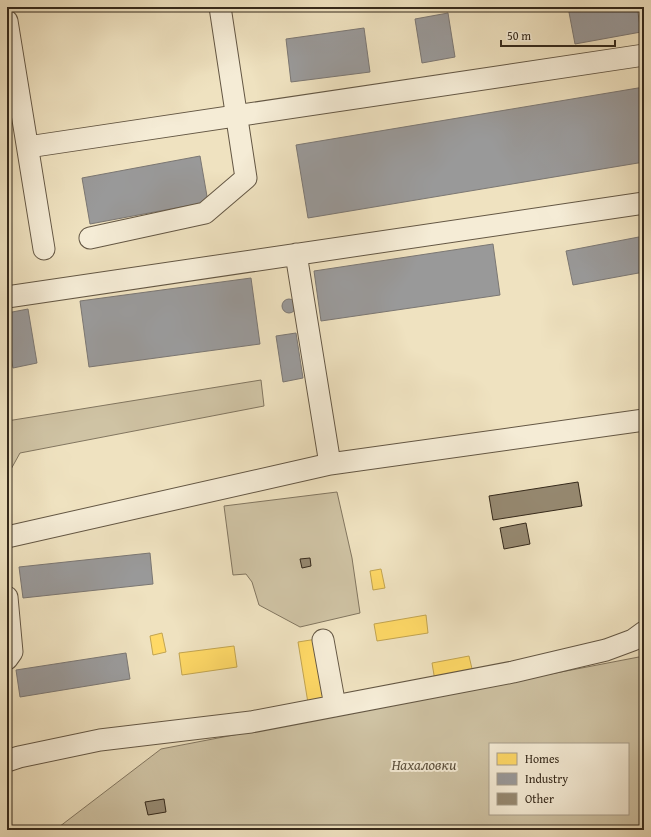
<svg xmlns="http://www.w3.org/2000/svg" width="651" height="837" viewBox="0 0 651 837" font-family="'Gentium Book Plus',serif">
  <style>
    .green { fill: #cfc3a4; stroke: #827660; fill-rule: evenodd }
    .homes { fill: #ffd966; stroke: #c2a450 }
    .industry { fill: #999; stroke: #7b7773 }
    .building { fill: #968971; stroke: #35291b }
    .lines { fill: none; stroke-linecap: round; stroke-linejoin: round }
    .minor-casing { stroke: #645744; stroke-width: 23 }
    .minor { stroke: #f5ecd6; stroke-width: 21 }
    .labels { text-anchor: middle; stroke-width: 4; stroke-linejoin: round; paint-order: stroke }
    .park-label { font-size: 15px; font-style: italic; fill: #5c503d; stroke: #f5ecd6 }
  </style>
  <rect width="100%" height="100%" fill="#efe2c0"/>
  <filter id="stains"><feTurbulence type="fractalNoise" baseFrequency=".005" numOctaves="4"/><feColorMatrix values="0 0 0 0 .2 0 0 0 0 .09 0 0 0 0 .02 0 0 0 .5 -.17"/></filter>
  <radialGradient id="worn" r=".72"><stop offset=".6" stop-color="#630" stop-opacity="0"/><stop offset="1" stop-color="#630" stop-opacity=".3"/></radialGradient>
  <path class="green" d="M261 380 264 406 20 453 10 471 7 473V421Z
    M337 492 352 558 360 613 300 627 259 605 252 582 246 574 233 575 224 506Z
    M644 656V830H55L161 749ZM490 744H628V814H490Z"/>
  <path class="homes" d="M381 569 385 588 373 590 370 571Z
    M426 615 428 633 377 641 374 624Z
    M162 633 166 652 153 655 150 636Z
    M317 639 327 700 308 703 298 642Z
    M234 646 237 667 182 675 179 653Z
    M469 656 473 673 435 681 432 663Z"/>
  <path class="industry" d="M568 7H637L641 32 575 44Z
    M448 13 455 57 422 63 415 19Z
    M364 28 370 72 291 82 286 39Z
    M644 87V162L308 218 296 145Z
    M200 156 208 202 90 224 82 178Z
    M644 236V272L573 285 566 251Z
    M493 244 500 295 321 321 314 271Z
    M251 278 260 344 89 367 80 301Z
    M282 306a7 7 0 1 1 14 0a7 7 0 1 1-14 0Z
    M28 309 37 363 13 368 7 332V313Z
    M296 333 303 378 283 382 276 336Z
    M150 553 153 584 23 598 19 567Z
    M126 653 130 679 20 697 16 670Z"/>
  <path class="building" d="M578 482 582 506 493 520 489 496Z
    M526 523 530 544 504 549 500 528Z
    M310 558 311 566 302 568 300 559Z
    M164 799 166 812 148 815 145 802Z"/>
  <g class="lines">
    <defs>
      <path id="minor" d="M7 21 44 249
        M28 147 644 55
        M90 238 205 213 246 178 220 7
        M296 254 330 464
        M7 297 644 203
        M7 537 330 464 644 420
        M7 597 12 652 7 659
        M323 640 335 706
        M7 761 19 757 100 740 251 722 513 672 606 650 633 640 644 632"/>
    </defs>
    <use href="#minor" class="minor-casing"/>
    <use href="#minor" class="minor"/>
  </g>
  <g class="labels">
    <g class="park-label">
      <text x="424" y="770">Нахаловки</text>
    </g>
  </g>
  <rect width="651" height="837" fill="none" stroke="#efe2c0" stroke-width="24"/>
  <rect x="8" y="8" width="635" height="821" fill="none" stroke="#35291b" stroke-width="2"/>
  <rect x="12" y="12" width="627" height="813" fill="none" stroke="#35291b"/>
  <rect x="489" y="743" width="140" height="72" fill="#f5ecd6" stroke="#a89e8b"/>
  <rect x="497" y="753" width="20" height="12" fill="#ffd966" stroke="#a89e8b"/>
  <text x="525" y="763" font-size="12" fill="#35291b">Homes</text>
  <rect x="497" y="773" width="20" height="12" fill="#999999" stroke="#a89e8b"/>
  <text x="525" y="783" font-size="12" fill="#35291b">Industry</text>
  <rect x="497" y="793" width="20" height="12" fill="#968971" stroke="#a89e8b"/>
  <text x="525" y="803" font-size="12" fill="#35291b">Other</text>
  <path d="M501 40v6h114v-6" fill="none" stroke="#35291b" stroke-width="2"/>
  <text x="507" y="40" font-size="12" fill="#35291b" stroke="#f5ecd6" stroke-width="3" paint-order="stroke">50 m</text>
  <rect width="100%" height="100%" filter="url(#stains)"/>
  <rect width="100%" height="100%" fill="url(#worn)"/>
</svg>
